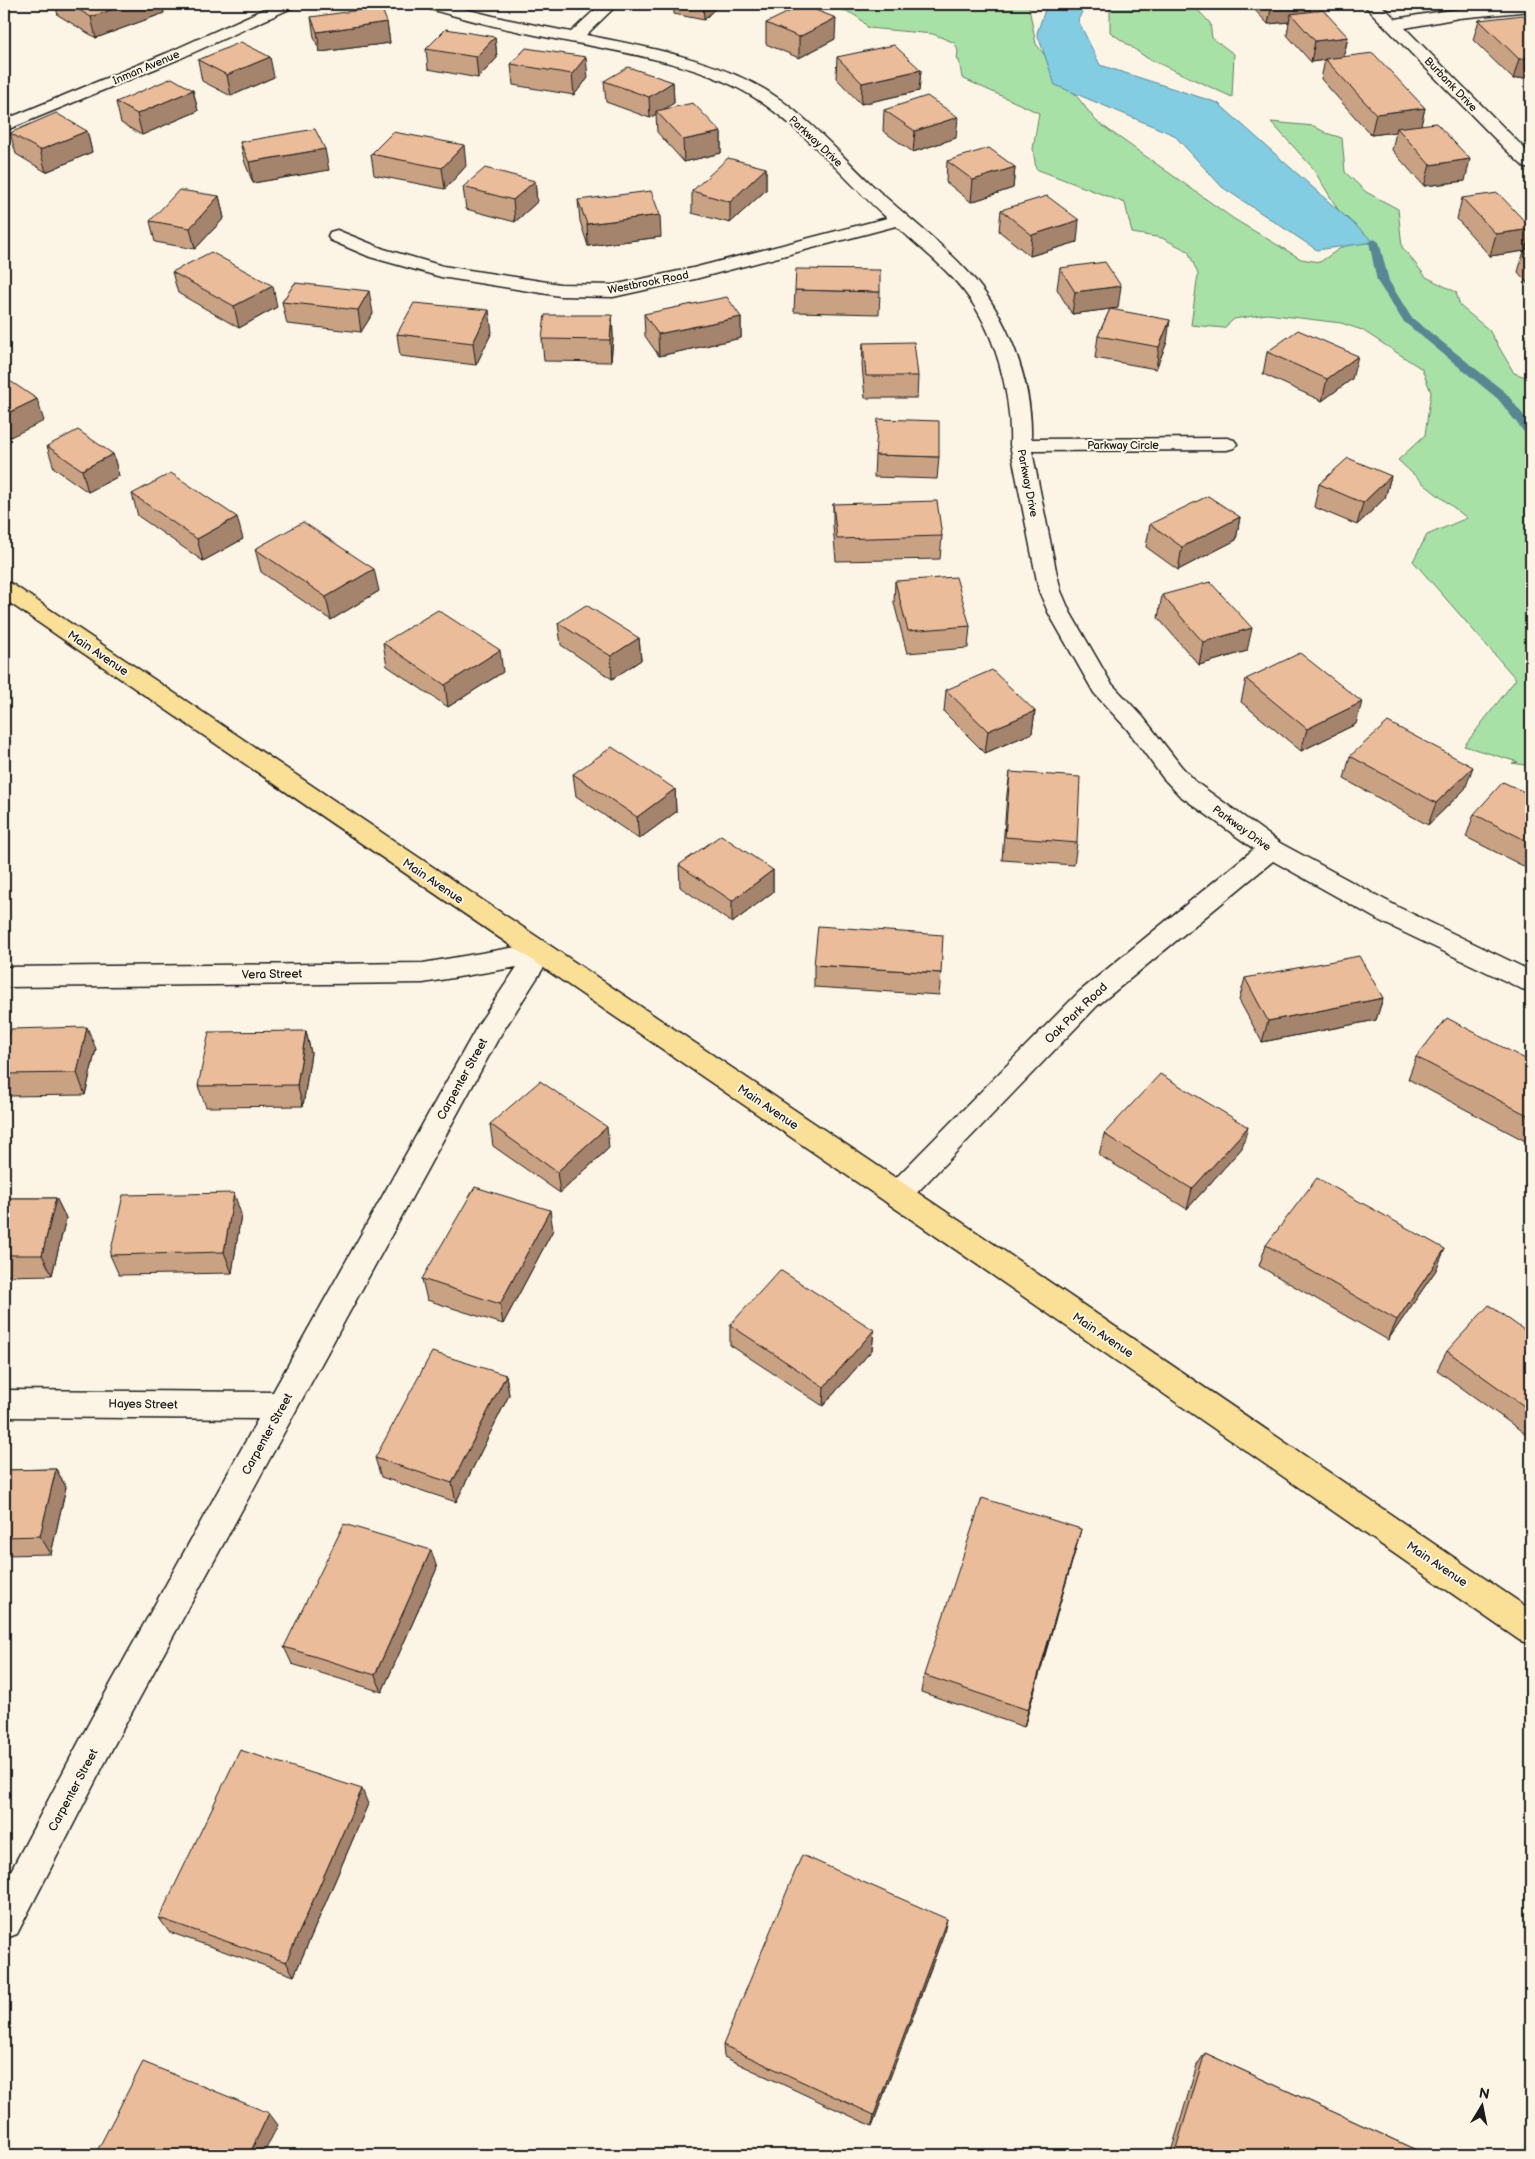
<svg xmlns="http://www.w3.org/2000/svg" width="1535" height="2159" viewBox="0 0 1535 2159" font-family="'Balsamiq Sans',sans-serif">
  <style>
    .green { fill: #a8e1a5; stroke: #627e60 }
    .water { fill: #82cde2; stroke: #598693 }
    .lines { fill: none; stroke-linecap: round; stroke-linejoin: round }
    .stream { fill: #598693; fill-rule: evenodd }
    .minor-casing { stroke: #1c1c1c; stroke-width: 3 }
    .major-casing { stroke: #1c1c1c; stroke-width: 3 }
    .minor { fill: #fcf5e5; fill-rule: evenodd }
    .major { fill: #fadf96; fill-rule: evenodd }
    .wall { fill: #c9a284; stroke: #1c1c1c }
    .shaded-wall { fill: #a4846c; stroke: #1c1c1c }
    .building { fill: #eabc9a; stroke: #1c1c1c }
    .labels { text-anchor: middle; stroke-width: 4; stroke-linejoin: round; paint-order: stroke }
    .far-street-label { font-size: 11px; fill: #1c1c1c; stroke: #fcf5e5 }
    .street-label { font-size: 12px; fill: #1c1c1c; stroke: #fcf5e5 }
  </style>
  <rect width="100%" height="100%" fill="#fcf5e5"/>
  <filter id="ink" filterUnits="userSpaceOnUse"><feTurbulence type="fractalNoise" baseFrequency=".02" numOctaves="2"/><feDisplacementMap in="SourceGraphic" scale="10" xChannelSelector="R" yChannelSelector="G"/><feConvolveMatrix kernelMatrix="1 2 1 2 8 2 1 2 1" color-interpolation-filters="sRGB"/></filter>
  <g filter="url(#ink)">
    <path class="green" d="M808 4H1030L1029 8 1036 44 1096 121 1234 219 1301 259 1320 262 1345 245V221L1312 167 1271 122 1314 126 1326 133 1342 138 1345 172 1366 192 1398 209 1402 247 1426 277 1456 292 1460 306 1489 330 1514 373 1531 379V766L1512 763 1518 762 1464 746 1516 679 1413 561 1427 535 1467 518 1425 485 1398 460 1425 435 1431 392 1422 369 1362 330 1341 323 1267 314 1234 319 1224 328 1191 325 1198 274 1188 251 1162 238 1132 233 1125 203 1036 169 1033 149 1039 113 962 78 959 60H957L958 51 955 43 933 34 868 28C855 8 829 7 808 4Z
      M1110 4H1192L1210 23 1212 38 1234 54 1232 97 1147 58 1110 32Z"/>
    <path class="water" d="M1047 4H1086L1078 20 1100 65 1218 103 1374 242 1317 250 1222 187 1174 135 1055 85 1037 33Z"/>
    <g class="lines">
      <path class="stream" d="M1374 239 1379 242 1389 281 1411 317 1506 393 1531 425V437L1527 436 1498 399 1403 321 1377 281 1369 242Z"/>
      <defs>
        <path id="minor" d="M275 4H296L294 7 179 59 4 131V120L167 53Z
          M421 4H445L505 19 571 32 601 4H618L586 35C642 46 702 57 753 83 798 106 832 146 868 181 900 212 938 239 968 272 1007 314 1033 382 1031 439L1227 438 1234 440 1237 444 1234 448 1227 450 1032 451 1056 570 1061 591 1070 612 1111 683 1143 717 1181 766 1197 783 1280 843 1400 908 1531 971V992L1522 989 1382 922 1273 861 1097 1006 907 1203 897 1207 887 1203 883 1195 887 1187 1079 992 1254 849 1179 795 1163 778 1127 729 1094 693 1048 612 1039 591 1010 445C1012 395 995 329 963 290 944 266 919 247 896 226L695 279 613 297 560 296 441 277 370 257 330 240 328 236 330 232 337 230 384 249 443 266 560 284 613 285 693 268 887 218C844 179 804 129 755 98 700 62 609 50 545 37 504 29 464 19 423 7Z
          M1363 4H1380L1396 19C1441 11 1485 4 1531 4V11L1459 18 1405 28 1531 155V169L1525 168 1504 148Z
          M540 943 549 946 553 953 498 1039 114 1745 17 1934 4 1939V1884L90 1721 258 1419 4 1417V1390L273 1392 478 1025 517 967 423 983 4 987V967L423 963Z"/>
        <path id="major" d="M4 582 12 584 982 1236 1531 1610V1645L1519 1640 962 1254 4 599Z"/>
      </defs>
      <use href="#minor" class="minor-casing"/>
      <use href="#major" class="major-casing"/>
      <use href="#minor" class="minor"/>
      <use href="#major" class="major"/>
    </g>
    <path class="wall" d="M55 4H162L164 13 96 38 58 15Z
      M674 4H719L704 20 674 14Z
      M1249 4H1311L1310 12 1348 37 1344 56 1425 108 1421 125 1465 181 1424 186 1392 150 1396 132 1371 135 1321 79 1325 60 1311 62 1287 35 1289 22 1268 24Z
      M311 17 387 22 390 43 320 52 314 37Z
      M1479 20 1531 22V77L1513 79 1473 40Z
      M766 23 835 39 799 58 766 44Z
      M495 37 497 58 478 78 428 69 426 49Z
      M526 48 588 78 574 95 513 85 511 64Z
      M837 57 921 70 919 91 861 104 836 78Z
      M198 60 274 77 231 96 202 81Z
      M604 81 673 82 674 103 664 109 721 132V153L684 162 657 132 656 114 650 118 606 102Z
      M193 90 198 111 142 135 121 123 116 102Z
      M884 110 956 138 913 152 883 131Z
      M87 131 92 152 46 172 16 154 10 133Z
      M240 142 329 170 253 183 245 163Z
      M371 154 466 166 445 189 374 175Z
      M947 161 1015 167 1013 188 971 202 946 182Z
      M766 168V190L730 223 692 213V191Z
      M535 181 537 202 515 222 466 209 463 187Z
      M219 196 224 218 195 249 155 242 150 221Z
      M1462 198 1531 228V231L1526 250 1531 249V287L1518 272 1524 251 1490 256 1457 219Z
      M578 200 661 237 588 246 580 221Z
      M1001 210 1077 242 1030 256 999 231Z
      M1060 268 1118 308 1111 309 1167 342 1156 369 1095 358 1098 336 1110 309 1072 314 1057 289Z
      M172 272 277 307 239 328 178 293Z
      M295 283 373 313 361 332 287 324 282 302Z
      M795 290 880 292 879 314 794 312Z
      M644 314 741 317V338L659 356 645 336Z
      M612 315 613 337 611 362 544 361 542 339Z
      M492 332 476 365 400 356 397 334Z
      M863 343 918 376 917 398H865L862 365Z
      M1267 352 1352 379 1322 401 1263 374Z
      M47 446 113 454 119 476 88 492 54 468Z
      M875 455 939 457 937 479 874 477Z
      M1391 476 1385 498 1357 525 1314 507 1319 484Z
      M132 494 243 539 203 561 138 516Z
      M833 504 942 536 940 559 836 561 833 526Z
      M1240 517 1236 540 1178 570 1146 547 1150 524Z
      M255 549 379 591 331 620 261 572Z
      M895 581 970 626 968 648 907 653 894 603Z
      M1162 595 1247 651 1199 665 1158 618Z
      M558 623 639 638 641 660 612 679 561 645Z
      M383 643 503 672 448 707 387 666Z
      M1246 679 1356 724 1301 751 1241 702Z
      M946 690 1035 711 1032 733 985 753 944 712Z
      M1350 756 1465 789 1428 825 1344 779Z
      M1010 772 1077 843 1074 865 1002 860 1007 794Z
      M573 774 675 789 676 812 639 839 576 796Z
      M1531 795V870L1466 837 1474 814Z
      M679 865 773 870V892L732 923 680 887Z
      M814 965 941 973 939 995 814 987Z
      M1245 978 1383 998 1376 1020 1262 1042 1239 1000Z
      M306 1031 311 1053 303 1106 206 1107 198 1086Z
      M96 1049 85 1095 8 1096 4 1086V1054Z
      M1416 1057 1531 1062V1144L1408 1079Z
      M490 1124 609 1148 560 1193 493 1146Z
      M1104 1134 1242 1148 1187 1209 1099 1155Z
      M4 1198H56L66 1218 52 1275 4 1276Z
      M241 1214 232 1273 119 1275 110 1255Z
      M553 1230 503 1324 427 1300 422 1279Z
      M1266 1245 1436 1270 1388 1340 1259 1266Z
      M730 1325 874 1330 872 1350 823 1406 730 1345Z
      M1531 1335V1438L1437 1370 1447 1351Z
      M506 1375 509 1395 456 1502 381 1477 375 1458Z
      M56 1469 66 1487 51 1554 4 1555V1470Z
      M1076 1548 1024 1727 921 1692 924 1675Z
      M437 1568 382 1692 292 1664 284 1647Z
      M368 1804 294 1976 169 1932 159 1918Z
      M944 1933 872 2126 724 2057 723 2045Z
      M1205 2053 1427 2155H1170L1197 2065Z"/>
    <path class="shaded-wall" d="M128 4H162L164 13 96 38 91 17Z
      M703 4H719L704 20Z
      M1272 4H1311L1308 20 1291 14 1289 22 1268 24Z
      M836 18 835 39 799 58V37Z
      M387 22 390 43 320 52 317 32Z
      M495 37 497 58 478 78 476 57Z
      M1348 37 1343 58 1325 59V60L1311 62 1315 41Z
      M270 57 274 77 231 96 227 75Z
      M586 57 588 78 574 95 572 74Z
      M1531 57V77L1513 79 1519 59Z
      M921 70 919 91 861 104 862 83Z
      M673 82 674 103 658 113 656 111V114L650 118 649 97Z
      M193 90 198 111 142 135 137 114Z
      M1425 108 1420 129 1397 128 1396 132 1371 135 1376 114Z
      M958 117 956 138 913 152 915 131Z
      M87 131 92 152 46 172 40 150Z
      M721 132V153L684 162 683 140Z
      M464 145 466 166 445 189 442 168Z
      M325 149 329 170 253 183 249 162Z
      M1470 159 1465 181 1424 186 1430 165Z
      M1015 167 1013 188 971 202 973 180Z
      M766 168V190L730 223V202Z
      M535 181 537 202 515 222 513 200Z
      M219 196 224 218 195 249 190 228Z
      M660 215 661 237 588 246 587 224Z
      M1079 220 1077 242 1030 256 1032 235Z
      M1531 229 1525 251 1490 256 1496 234Z
      M273 286 277 307 239 328 234 306Z
      M1121 286 1118 308 1072 314 1075 292Z
      M369 291 373 313 361 332 358 310Z
      M489 310 492 332 476 365 473 343Z
      M612 315 613 337 611 362 610 340Z
      M741 317V338L659 356 658 334Z
      M1170 320 1167 342 1156 369 1159 347Z
      M1358 356 1352 379 1322 401 1327 379Z
      M37 399 44 421 6 439 4 432V415Z
      M113 454 119 476 88 492 82 470Z
      M1391 476 1385 498 1357 525 1363 503Z
      M237 517 243 539 203 561 197 539Z
      M1240 517 1236 540 1178 570 1182 547Z
      M374 569 379 591 331 620 326 597Z
      M1252 628 1247 651 1199 665 1203 642Z
      M639 638 641 660 612 679 611 656Z
      M500 650 503 672 448 707 445 685Z
      M1362 702 1356 724 1301 751 1307 729Z
      M1035 711 1032 733 985 753 988 731Z
      M1473 767 1465 789 1428 825 1436 803Z
      M675 789 676 812 639 839 637 817Z
      M773 870V892L732 923V901Z
      M1383 998 1376 1020 1262 1042 1268 1021Z
      M87 1027 96 1049 85 1095 77 1073Z
      M306 1031 311 1053 303 1106 297 1085Z
      M607 1127 609 1148 560 1193 557 1172Z
      M1248 1127 1242 1148 1187 1209 1192 1189Z
      M234 1193 241 1214 232 1273 224 1252Z
      M56 1198 66 1218 52 1275 42 1255Z
      M550 1210 553 1230 503 1324 500 1304Z
      M1445 1249 1436 1270 1388 1340 1397 1320Z
      M874 1330 872 1350 823 1406 824 1387Z
      M506 1375 509 1395 456 1502 452 1483Z
      M56 1469 66 1487 51 1554 40 1536Z
      M1081 1529 1076 1548 1024 1727 1028 1710Z
      M431 1550 437 1568 382 1692 375 1675Z
      M362 1789 368 1804 294 1976 286 1962Z
      M947 1919 944 1933 872 2126 874 2115Z
      M269 2113 278 2125 263 2155H249Z"/>
    <path class="building" d="M69 4H128L91 17Z
      M803 5 836 18 799 37 766 23Z
      M381 7 387 22 317 32 311 17Z
      M1323 10 1348 37 1315 41 1291 14Z
      M1523 15 1531 22V57L1519 59 1479 20Z
      M446 29 495 37 476 57 426 49Z
      M241 42 270 57 227 75 198 60Z
      M894 45 921 70 862 83 837 57Z
      M526 48 586 57 572 74 511 64Z
      M1373 53 1425 108 1376 114 1325 59Z
      M628 67 673 82 649 97 604 81Z
      M172 78 193 90 137 114 116 102Z
      M927 96 958 117 915 131 884 110Z
      M693 103 721 132 683 140 656 111Z
      M56 113 87 131 40 150 10 133Z
      M1436 123 1470 159 1430 165 1397 128Z
      M315 129 325 149 249 162 240 142Z
      M393 132 464 145 442 168 371 154Z
      M989 148 1015 167 973 180 947 161Z
      M728 158 766 168 730 202 692 191Z
      M485 168 535 181 513 200 463 187Z
      M179 190 219 196 190 228 150 221Z
      M651 191 660 215 587 224 578 200Z
      M1498 193 1531 228V229L1496 234 1462 198Z
      M1047 196 1079 220 1032 235 1001 210Z
      M1531 249V258L1524 250Z
      M211 252 273 286 234 306 172 272Z
      M1105 262 1121 286 1075 292 1060 268Z
      M796 269 880 270V292L795 290Z
      M295 283 369 291 358 310 282 302Z
      M727 297 741 317 658 334 644 314Z
      M414 303 489 310 473 343 397 334Z
      M1110 309 1170 320 1159 347 1098 336Z
      M545 315H612L610 340 542 339Z
      M1298 330 1358 356 1327 379 1267 352Z
      M914 342 918 376H866L863 343Z
      M4 377 37 399 4 415Z
      M878 419 939 421V457L875 455Z
      M78 430 113 454 82 470 47 446Z
      M1348 458 1391 476 1363 503 1319 484Z
      M171 473 237 517 197 539 132 494Z
      M1208 496 1240 517 1182 547 1150 524Z
      M937 501 942 536 837 539 833 504Z
      M303 522 374 569 326 597 255 549Z
      M956 577 970 626 908 631 895 581Z
      M1210 582 1252 628 1203 642 1162 595Z
      M586 605 639 638 611 656 558 623Z
      M438 610 500 650 445 685 383 643Z
      M1300 653 1362 702 1307 729 1246 679Z
      M992 670 1035 711 988 731 946 690Z
      M1388 722 1473 767 1436 803 1350 756Z
      M612 747 675 789 637 817 573 774Z
      M1010 772 1080 777 1077 843 1005 837Z
      M1503 782 1531 795V843L1474 814Z
      M721 835 773 870 732 901 679 865Z
      M818 926 943 935 941 973 814 965Z
      M1359 956 1383 998 1268 1021 1245 978Z
      M1447 1018 1531 1062V1117L1416 1057Z
      M87 1027 77 1073 4 1074V1054L11 1029Z
      M306 1031 297 1085 198 1086 209 1032Z
      M1160 1074 1248 1127 1192 1189 1104 1134Z
      M540 1081 607 1127 557 1172 490 1124Z
      M1317 1178 1445 1249 1397 1320 1266 1245Z
      M475 1187 550 1210 500 1304 422 1279Z
      M234 1193 224 1252 110 1255 123 1195Z
      M4 1198H56L42 1255H4Z
      M780 1270 874 1330 824 1387 730 1325Z
      M1489 1305 1531 1335V1411L1447 1351Z
      M432 1352 506 1375 452 1483 375 1458Z
      M56 1469 40 1536 4 1537V1470Z
      M982 1498 1081 1529 1028 1710 924 1675Z
      M344 1524 431 1550 375 1675 284 1647Z
      M240 1750 362 1789 286 1962 159 1918Z
      M802 1855 947 1919 874 2115 723 2045Z
      M1205 2053 1427 2155H1174Z
      M143 2062 269 2113 249 2155H95Z"/>
  </g>
  <g class="labels">
    <g class="far-street-label">
      <text transform="translate(146 67) rotate(-23)" y="4">Inman Avenue</text>
      <text transform="translate(1451 84) rotate(46)" y="4">Burbank Drive</text>
      <text transform="translate(816 141) rotate(43)" y="4">Parkway Drive</text>
      <text transform="translate(648 282) rotate(-11)" y="4">Westbrook Road</text>
      <text x="1123" y="449">Parkway Circle</text>
      <text transform="translate(1028 483) rotate(79)" y="4">Parkway Drive</text>
      <text transform="translate(1242 828) rotate(36)" y="4">Parkway Drive</text>
    </g>
    <g class="street-label">
      <text transform="translate(98 653) rotate(34)" y="4">Main Avenue</text>
      <text transform="translate(433 881) rotate(34)" y="4">Main Avenue</text>
      <text transform="translate(272 974) rotate(-1)" y="4">Vera Street</text>
      <text transform="translate(1076 1013) rotate(-44)" y="4">Oak Park Road</text>
      <text transform="translate(462 1079) rotate(-61)" y="4">Carpenter Street</text>
      <text transform="translate(768 1107) rotate(34)" y="4">Main Avenue</text>
      <text transform="translate(1103 1335) rotate(34)" y="4">Main Avenue</text>
      <text transform="translate(143 1404) rotate(1)" y="4">Hayes Street</text>
      <text transform="translate(267 1434) rotate(-61)" y="4">Carpenter Street</text>
      <text transform="translate(1437 1564) rotate(34)" y="4">Main Avenue</text>
      <text transform="translate(73 1790) rotate(-62)" y="4">Carpenter Street</text>
    </g>
  </g>
  <rect width="1535" height="2159" fill="none" stroke="#fcf5e5" stroke-width="20"/>
  <rect x="10" y="10" width="1515" height="2139" fill="none" stroke="#1c1c1c" stroke-width="2" filter="url(#ink)"/>
  <g transform="translate(1482 2106) rotate(10)" stroke="#fcf5e5" stroke-width="4" paint-order="stroke">
  <path d="M0-4L9 19L0 12L-9 19Z" fill="#1c1c1c"/>
  <text y="-8" font-size="14" font-weight="bold" text-anchor="middle" fill="#1c1c1c">N</text>
  </g>
</svg>
